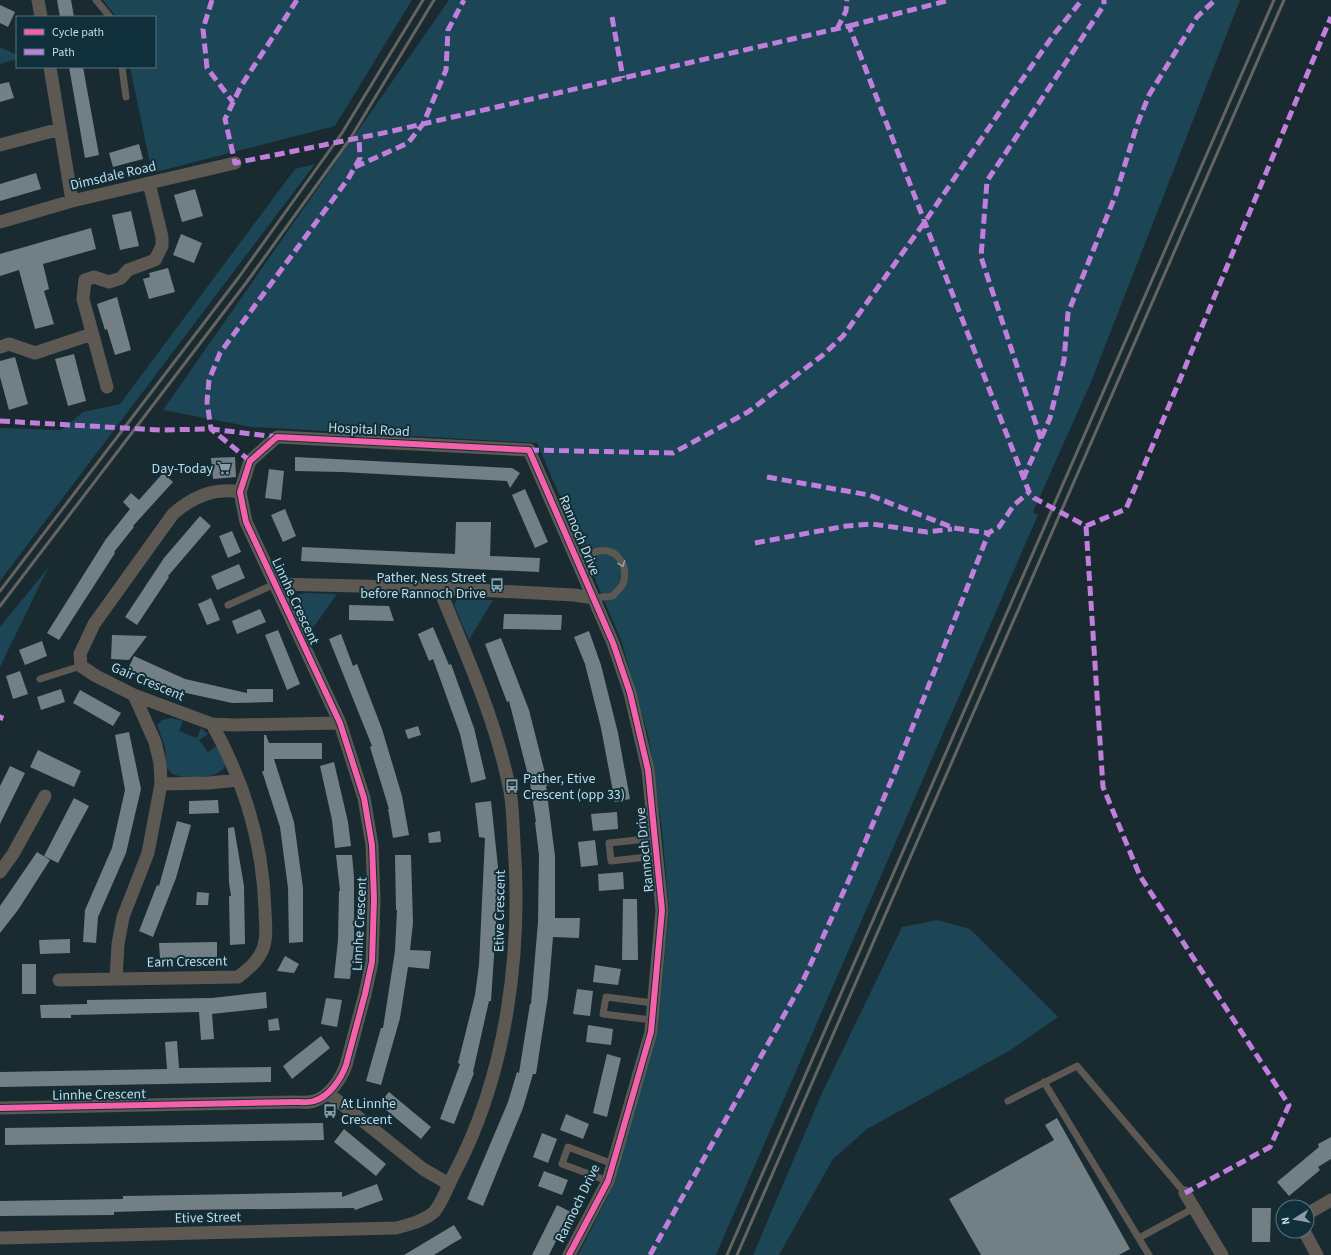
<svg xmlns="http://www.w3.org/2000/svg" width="1331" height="1255" viewBox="0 0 1331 1255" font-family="'Source Sans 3',sans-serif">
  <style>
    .green { fill: #1c4555 }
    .building { fill: #728086 }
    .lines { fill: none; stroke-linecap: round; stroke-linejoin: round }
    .lane { stroke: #5e5852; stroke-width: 7 }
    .street { stroke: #5e5852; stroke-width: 13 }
    .rail { stroke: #646461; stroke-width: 3 }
    .quiet { stroke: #c07fdc; stroke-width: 5; stroke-dasharray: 10 5; stroke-linecap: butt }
    .cycleway-casing { stroke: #0f2f3b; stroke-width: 8 }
    .cycleway { stroke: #f560ab; stroke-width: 6 }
    .oneway { stroke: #98a0a1 }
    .labels { text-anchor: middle; stroke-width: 4; stroke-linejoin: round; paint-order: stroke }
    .street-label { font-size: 14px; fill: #c8dae2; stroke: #0f2f3b }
    .poi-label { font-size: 14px; fill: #c8dae2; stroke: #0f2f3b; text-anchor: end }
  </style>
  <rect width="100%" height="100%" fill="#192a31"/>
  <path class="green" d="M103 0H412L335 126 152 173 130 67H155V17H116Z
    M449 0H1240L1091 382 1033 512 1038 515 716 1255H578L609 1194 658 1030 669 910 662 830 649 739 621 640 537 443 252 427 163 410Z
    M0 47 17 55V59L0 64Z
    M315 164 0 581V428L61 430 83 412 120 404 295 169Z
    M48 568 0 667V627Z
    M305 593 337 594 311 631 295 598 298 595Z
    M457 600H493L469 640 454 605Z
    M171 718 183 721 179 731 197 738 201 728 208 734 199 740 208 752 217 746 224 760 225 767C212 781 188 779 172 774L167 768 165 747 157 725 162 720Z
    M937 920 970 929 1058 1017 1009 1051 867 1129 833 1159 779 1255H753L822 1093 902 927Z"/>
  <path class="building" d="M57 0H71L74 17H60Z
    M0 5 15 12 8 27 0 23Z
    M69 67H83L99 155 85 158Z
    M9 82 14 98 0 102V84Z
    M139 144 143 159 113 167 109 153Z
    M36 173 41 189 0 201V184Z
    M195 189 203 216 182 222 174 195Z
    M131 211 139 246 120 250 112 215Z
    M91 228 96 249 43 264 49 289 44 291 54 324 35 329 19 270 0 276V254Z
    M181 234 202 243 194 263 173 255Z
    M168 268 175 292 149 299 143 279 150 277 149 273Z
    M117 297 131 350 115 355 107 329 105 330 97 304Z
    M74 354 86 401 68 406 55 359Z
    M15 357 28 404 9 410 0 377V361Z
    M235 457 236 477 213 479 211 458Z
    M295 457 512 468 520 473 510 488 507 481 342 472 295 471Z
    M269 469 284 471 281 500 265 498Z
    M163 473 173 482 133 526 134 527 114 552 115 553 59 640 47 633 106 539 130 509 123 502 131 493 139 500Z
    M525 489 548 542 535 548 512 495Z
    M285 509 296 536 283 542 271 515Z
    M200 516 211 526 168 576 169 577 137 625 125 617 164 558Z
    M456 522H491L490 556 540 558 539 572 301 561 302 547 455 554Z
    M232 531 241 552 228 558 219 536Z
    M239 564 245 578 217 590 211 576Z
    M211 598 220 620 207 625 198 604Z
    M349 605 389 606 394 621 349 620Z
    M260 609 266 622 237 634 232 621Z
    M504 614 562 615 561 630 503 629Z
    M433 627 449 665 451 664 474 728 486 779 471 783 460 734 433 659 429 661 418 634Z
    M278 630 300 684 287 690 265 635Z
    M589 631 601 665 618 733 630 799 615 802 601 728 585 664 574 637Z
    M341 634 353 666 357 664 382 729 402 796 409 835 393 838 388 809H389L370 747 372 746 329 639Z
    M112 635 147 636 129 660 111 659Z
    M501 638 529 710 548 785 546 786 555 856V918H580L579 938 553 937 548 996 536 1074H533L523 1108 483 1206 467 1199 508 1102 517 1072 519 1073 530 1004H531L538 922 539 855 535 822H536L530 783 509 701 507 702 485 644Z
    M42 641 47 656 25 665 19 650Z
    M134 656 185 679 247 693V689H273V702L232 703 177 691 128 669Z
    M20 671 28 694 13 699 6 676Z
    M61 689 65 702 41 710 37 697Z
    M80 690 121 713 113 726 73 703Z
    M418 726 421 735 408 739 405 730Z
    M129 732 141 789 126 853 98 917 96 943 83 942 85 910 112 848 125 790 115 735Z
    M264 735H266L269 743H322V759H274L294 822 303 888V942L289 943 288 888 280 827 262 771H264Z
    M38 750 81 771 74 787 30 767Z
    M334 762 348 822 351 846 335 848 332 820 320 766Z
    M10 766 25 773 0 824V786Z
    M74 798 89 806 58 863 44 856Z
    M218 800 219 813 189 814V801Z
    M491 801 498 867V895L491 1001H489L473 1072 474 1073 454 1124 440 1119 460 1064 458 1063 475 995 479 965 485 838 479 837 475 803Z
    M617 812 618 829 593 831 591 814Z
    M177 821 191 825 176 878 153 937 139 931 157 885 159 886Z
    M234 827 244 886 245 944 230 945 229 896H231L229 883 228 828Z
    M440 831 441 842 429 843 428 833Z
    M595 840 598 865 581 867 578 842Z
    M37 852 50 860 18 910 0 933V906Z
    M336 855H352L354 877V946L350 979 334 978 338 940 339 891H340Z
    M395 855H411L413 923 410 950 431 951 429 969 408 967 400 1018 381 1085 366 1081 381 1028H383L395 951 397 910H396Z
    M623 872 624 889 599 891 598 874Z
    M197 892 209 893 208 905H196Z
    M623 899H637L638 960H622Z
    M70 939V953L40 954 39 940Z
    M217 942V957L160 958 159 943Z
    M285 956 299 964 294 973 277 971Z
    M22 964H36V994H22Z
    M595 965 621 969 618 985 593 982Z
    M577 989 593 991 590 1016 573 1014Z
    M266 992 267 1008 212 1014 214 1039 201 1040 199 1012 71 1015V1018H41L40 1005 87 1004V1000L212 998Z
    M326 998 342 1000 337 1027 321 1024Z
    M278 1018 280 1030 269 1031 268 1020Z
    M588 1025 613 1029 611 1045 586 1042Z
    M321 1036 330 1048 292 1079 283 1066Z
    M177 1041 179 1068 271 1067V1082L0 1087V1072L167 1069 165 1042Z
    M607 1054 621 1058 607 1117 593 1113Z
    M389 1092 431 1127 421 1139 379 1104Z
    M566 1114 589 1124 583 1139 560 1130Z
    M1057 1118 1130 1249 1119 1255H981L949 1199 1054 1140 1045 1125Z
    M323 1123 324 1140 5 1145V1128Z
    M344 1129 386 1164 376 1176 334 1142Z
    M542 1133 557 1139 548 1163 533 1157Z
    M1331 1137V1159L1318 1167 1320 1170 1289 1196 1277 1182 1319 1147 1318 1144Z
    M544 1171 568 1180 562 1195 538 1186Z
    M377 1184 383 1200 355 1210 354 1208 179 1210 114 1212V1215L0 1216V1201L123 1199V1196L186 1195 342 1192V1197Z
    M557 1205 571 1212 559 1235 549 1255H532Z
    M1252 1208H1271L1270 1242H1252Z
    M454 1225 462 1238 450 1245 434 1255H404Z"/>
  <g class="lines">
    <path class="lane" d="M96 0 110 17
      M122 67 126 97
      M580 564C585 559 591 552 598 551 618 547 629 567 623 584 621 588 616 592 613 596L594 598
      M228 605 275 584
      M40 679 81 666
      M656 838 609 843 611 861 657 856
      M652 1020 603 1014 606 997 653 1003
      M1044 1082 1149 1255
      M1008 1101 1077 1066 1185 1193
      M608 1181 562 1164 568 1147 613 1164
      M1139 1238 1194 1208"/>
    <path class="street" d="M38 0 41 17
      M50 67 72 201
      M0 145 60 129
      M0 222 72 201 235 163
      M0 347 9 344 35 353 92 334
      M107 387 83 299 85 280 94 277 109 282 121 278 128 270 155 260 162 246V237L149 183
      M240 492C214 487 192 497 173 514L94 624 80 654 81 666 96 676 134 695 212 724 235 725 340 723
      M275 584 439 588 574 595 594 598
      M161 784 209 783 238 780
      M0 872 13 854 45 796
      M116 979 118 944 123 917 148 853 161 784 160 763 155 742 134 695
      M59 980 238 977C250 968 263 957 265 941 267 931 265 920 265 910 263 845 244 781 212 724
      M328 1093 423 1169 449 1184
      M0 1108 295 1102C301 1102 308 1103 314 1101 329 1097 341 1079 346 1065L365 994 372 962 374 899 372 845 364 798 340 723 246 522 240 492 250 461 277 437 529 450 613 643 630 693 648 770 662 910 651 1032 608 1181 569 1255
      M1185 1193 1222 1255
      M1307 1214 1331 1200
      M1304 1231 1317 1255
      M0 1238 396 1228C408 1225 424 1221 434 1212 441 1205 450 1181 455 1172 507 1073 522 953 514 843 513 826 513 808 510 791 496 720 466 655 439 588"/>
    <path class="rail" d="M0 591 239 277 342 133 423 0
      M0 606 246 283 350 139 434 0
      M727 1255 1274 0
      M737 1255 1284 0"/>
    <path class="quiet" d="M212 0 203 29 207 68 233 102
      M297 0 241 86 225 119 235 163 388 132 849 26 1029 492 1034 498 1086 526
      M612 17 623 78
      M849 26 950 0
      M837 29 846 11 847 0
      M355 167 408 143 423 124 446 70 448 30 464 0
      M0 421 160 430 211 429 277 437
      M1041 439 981 257 987 181 1104 5V0
      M529 450 673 453 748 412 823 355 843 336 924 223 1014 91 1055 33 1082 0
      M250 461 211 429 207 402 209 380 220 353 348 179 360 158 359 138
      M767 477 869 495 954 528 988 533 999 527 1014 505 1029 492
      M1023 479 1050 418 1064 360 1068 313 1116 194 1137 125 1149 95 1197 17 1215 0
      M1086 526 1103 787 1140 876 1289 1105 1270 1147 1185 1193
      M1086 526 1126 509 1331 17
      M755 543 846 526 872 524 927 532 952 529
      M0 720 2 715
      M650 1255 802 983 848 882 894 774 989 532"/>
    <defs>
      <path id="cycleway" d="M0 1108 295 1102C301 1102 308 1103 314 1101 329 1097 341 1079 346 1065L365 994 372 962 374 899 372 845 364 798 340 723 246 522 240 492 250 461 277 437 529 450 613 643 630 693 648 770 662 910 651 1032 608 1181 569 1255"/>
    </defs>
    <use href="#cycleway" class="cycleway-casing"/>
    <use href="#cycleway" class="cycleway"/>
  </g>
  <defs><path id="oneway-chevron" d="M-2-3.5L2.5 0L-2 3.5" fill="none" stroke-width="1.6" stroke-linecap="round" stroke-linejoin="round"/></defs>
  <use class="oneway" href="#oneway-chevron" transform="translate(622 564) rotate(69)"/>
  <defs>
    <symbol id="supermarket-bare" viewBox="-9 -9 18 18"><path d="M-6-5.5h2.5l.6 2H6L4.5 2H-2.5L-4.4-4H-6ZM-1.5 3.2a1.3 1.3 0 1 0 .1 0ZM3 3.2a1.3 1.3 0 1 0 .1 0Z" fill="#8b9ca4" stroke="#0f2f3b" stroke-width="2.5" paint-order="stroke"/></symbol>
    <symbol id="bus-bare" viewBox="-9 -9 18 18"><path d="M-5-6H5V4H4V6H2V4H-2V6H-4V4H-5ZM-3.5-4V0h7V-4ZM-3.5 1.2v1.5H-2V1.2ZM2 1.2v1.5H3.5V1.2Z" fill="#8b9ca4" stroke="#0f2f3b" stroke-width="2.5" paint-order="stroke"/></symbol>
  </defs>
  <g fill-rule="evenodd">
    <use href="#supermarket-bare" x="214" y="458" width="20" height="20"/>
    <use href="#bus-bare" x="487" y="575" width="20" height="20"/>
    <use href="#bus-bare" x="502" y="776" width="20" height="20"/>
    <use href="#bus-bare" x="320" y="1101" width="20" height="20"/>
  </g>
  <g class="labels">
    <g class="street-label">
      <text transform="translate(113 175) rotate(-13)" y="5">Dimsdale Road</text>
      <text transform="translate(369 429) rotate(3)" y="5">Hospital Road</text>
      <text transform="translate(580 535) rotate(67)" y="5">Rannoch Drive</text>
      <text transform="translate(296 601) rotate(65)" y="5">Linnhe Crescent</text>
      <text transform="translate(148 681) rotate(23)" y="5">Gair Crescent</text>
      <text transform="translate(644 850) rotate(-96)" y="5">Rannoch Drive</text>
      <text transform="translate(499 911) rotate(-89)" y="5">Etive Crescent</text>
      <text transform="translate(359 924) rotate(-87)" y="5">Linnhe Crescent</text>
      <text transform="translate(187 961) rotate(-1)" y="5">Earn Crescent</text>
      <text transform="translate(99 1094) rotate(-1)" y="5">Linnhe Crescent</text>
      <text transform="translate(577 1203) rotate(-64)" y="5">Rannoch Drive</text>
      <text transform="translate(208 1217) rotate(-1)" y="5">Etive Street</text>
    </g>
    <g class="poi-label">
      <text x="213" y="473">Day-Today</text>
      <text x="486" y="582">Pather, Ness Street<tspan x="486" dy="16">before Rannoch Drive</tspan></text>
      <text x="523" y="783" text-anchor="start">Pather, Etive<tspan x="523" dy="16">Crescent (opp 33)</tspan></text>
      <text x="341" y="1108" text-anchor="start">At Linnhe<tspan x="341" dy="16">Crescent</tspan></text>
    </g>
  </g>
  <rect x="16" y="16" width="140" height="52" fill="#0f2f3b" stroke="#59737e"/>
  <rect x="24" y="29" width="20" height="6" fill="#f560ab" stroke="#59737e"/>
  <text x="52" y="36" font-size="12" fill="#c8dae2">Cycle path</text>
  <rect x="24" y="49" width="20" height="6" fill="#c07fdc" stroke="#59737e"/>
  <text x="52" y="56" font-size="12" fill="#c8dae2">Path</text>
  <g transform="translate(1295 1219) rotate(259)"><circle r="19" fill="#0f2f3b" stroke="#59737e"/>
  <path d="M0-3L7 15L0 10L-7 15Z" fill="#8b9ca4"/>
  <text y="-6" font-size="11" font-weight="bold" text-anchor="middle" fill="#c8dae2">N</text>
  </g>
</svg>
